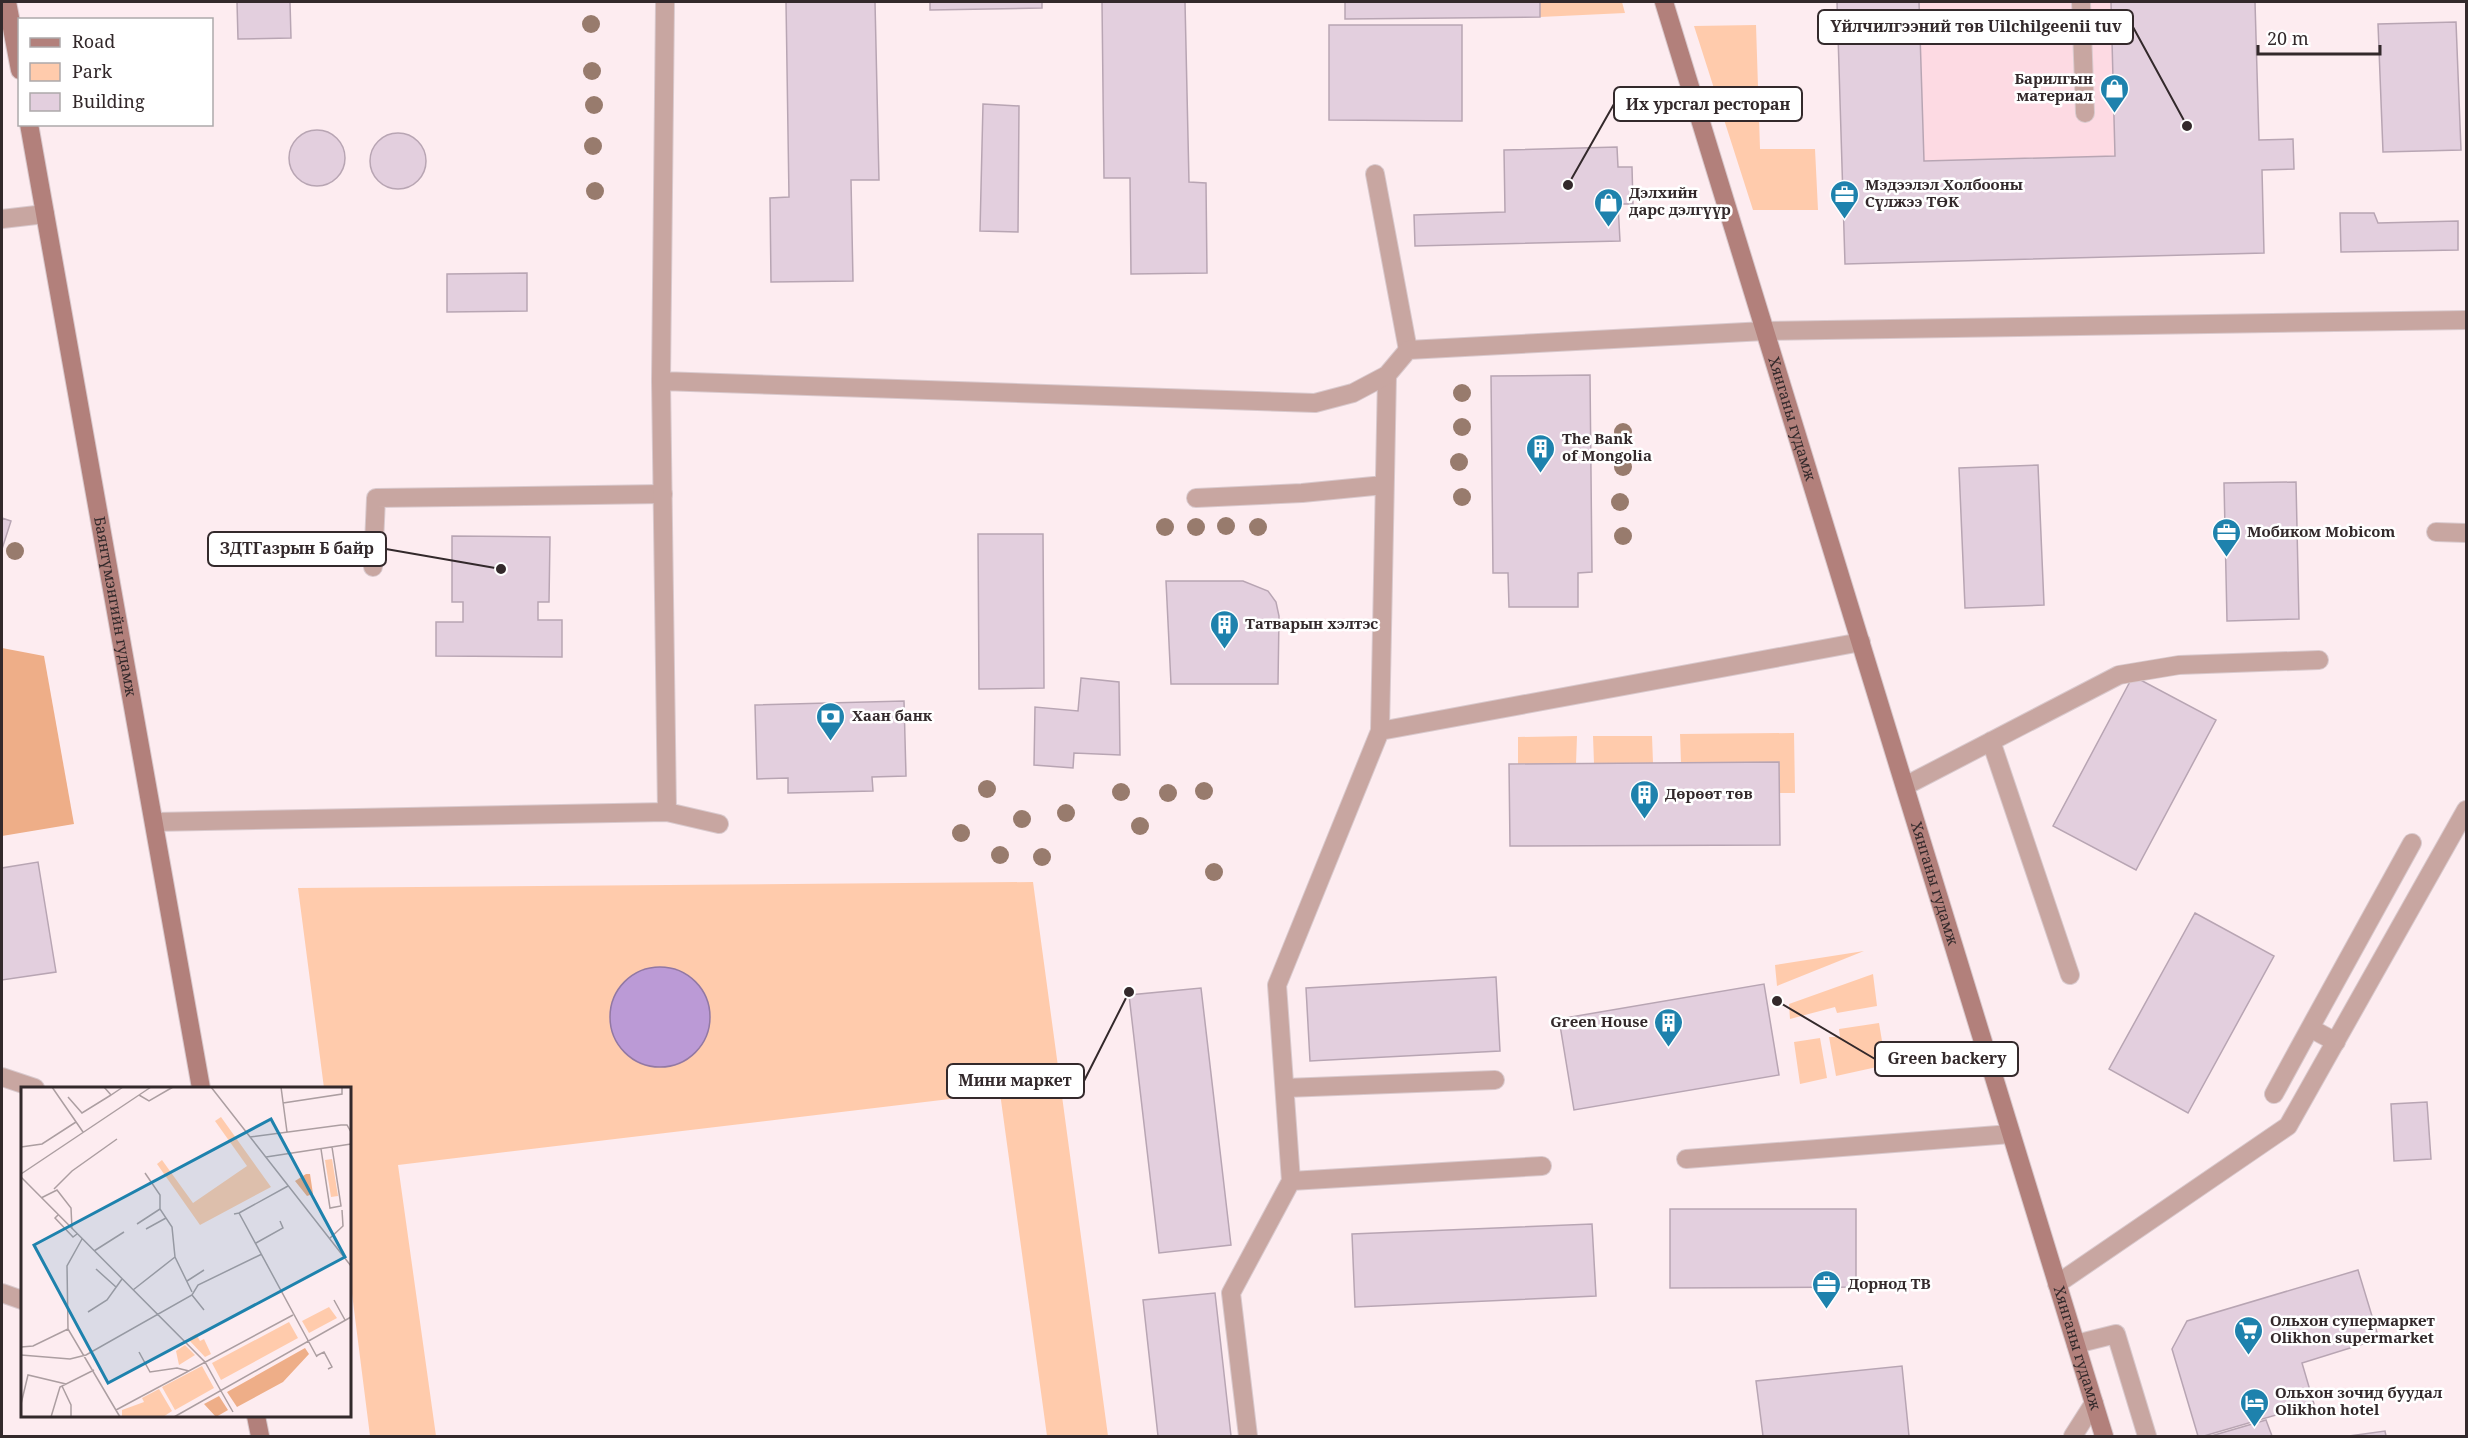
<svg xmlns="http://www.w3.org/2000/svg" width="2468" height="1438" viewBox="0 0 2468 1438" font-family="'Noto Serif',serif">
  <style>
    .built { fill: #fddae3 }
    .green { fill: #ffcbac }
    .forest { fill: #eeae88 }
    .water { fill: #bb9ad6; stroke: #9278a3; stroke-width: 1.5 }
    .building { fill: #e3cfde; stroke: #b8a5b3; stroke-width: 1.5 }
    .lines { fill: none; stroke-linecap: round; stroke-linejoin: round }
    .service-casing { stroke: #d9c9cd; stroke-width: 20 }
    .minor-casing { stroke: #d9c9cd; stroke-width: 20 }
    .secondary-casing { stroke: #d9c9cd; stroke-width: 20 }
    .service { stroke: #c8a6a1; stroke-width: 18 }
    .minor { stroke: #c8a6a1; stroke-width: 18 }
    .secondary { stroke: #b2807b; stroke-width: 18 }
    .tree { fill: #987b6d }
    .labels { text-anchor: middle; stroke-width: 5; stroke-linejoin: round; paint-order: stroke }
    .poi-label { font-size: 15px; font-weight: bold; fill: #33292b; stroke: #fff; text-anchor: start }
    .street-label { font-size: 15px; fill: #33292b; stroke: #fff }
    .inset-road { fill: none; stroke: #ac9ea1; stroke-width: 1.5 }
    .view { fill: #1e82ad; fill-opacity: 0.15; stroke: #1e82ad; stroke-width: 3 }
    .inset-edge { fill: none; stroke: #33292b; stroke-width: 3 }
    .leader { fill: none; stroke: #33292b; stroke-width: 2 }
    .callout-dot { fill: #33292b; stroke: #fff; stroke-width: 2 }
    .callout { fill: #fff; stroke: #33292b; stroke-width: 2 }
    .callout-label { font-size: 16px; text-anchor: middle; font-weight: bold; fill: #33292b }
  </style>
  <rect width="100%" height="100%" fill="#fdecf0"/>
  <path class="built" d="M1919 2H2111L2115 156 1924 161Z"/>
  <path class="green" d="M1540 2H1622L1625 13 1540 17Z
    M1756 25 1760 149H1815L1818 210H1753L1694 26Z
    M1794 733 1795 793H1779L1681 763 1680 734Z
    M1577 736 1576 764H1518V737Z
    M1593 736H1652L1653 763 1594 764Z
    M1033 882 1108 1436H1047L1000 1093 398 1165 436 1436H370L350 1278V1088H324L298 888Z
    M1864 951 1777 986 1775 965Z
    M1873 974 1877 1006 1837 1013 1835 1007 1790 1019 1789 1004Z
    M1879 1023 1886 1065 1836 1076 1829 1037H1840L1839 1029Z
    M1820 1038 1827 1078 1800 1084 1794 1042Z"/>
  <path class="forest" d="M2 648 44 656 74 824 2 836Z"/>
  <path class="water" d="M610 1017a50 50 0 1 1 100 0a50 50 0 1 1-100 0Z"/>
  <path class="building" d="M237 2H290L291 38 238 39Z
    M786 2H875L879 180H851L853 281 771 282 770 198 789 197Z
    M930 2H1042V8L930 10Z
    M1102 2H1185L1189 182 1206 183 1207 273 1131 274 1130 178H1104Z
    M1345 2H1540V17L1345 19Z
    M1837 2H1919L1924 161 2115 156 2111 2H2255L2259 140 2293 139 2294 169 2262 170 2264 253 1845 264Z
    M2456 22 2461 150 2383 152 2378 24Z
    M1329 25H1462V121L1329 120Z
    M983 104 1019 106 1018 232 980 231Z
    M289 158a28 28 0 1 1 56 0a28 28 0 1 1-56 0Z
    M370 161a28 28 0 1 1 56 0a28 28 0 1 1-56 0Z
    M1617 147 1618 167H1632L1633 204H1618L1620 241 1415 246 1414 215 1505 212 1504 150Z
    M2340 213H2374L2378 223 2458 221V250L2341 252Z
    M527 273V311L447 312V274Z
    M1590 375 1592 572 1578 573V607H1509L1508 573H1493L1491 376Z
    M2038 465 2044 605 1965 608 1959 468Z
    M2296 482 2299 619 2227 621 2224 483Z
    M2 518 11 521 2 549Z
    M978 534H1043L1044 688 979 689Z
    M452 536 550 537 549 602H538V620H562V657L436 656V622H463V602H452Z
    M1166 581H1243L1268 591 1276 602 1279 616 1278 684H1171Z
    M2133 676 2216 720 2136 870 2053 826Z
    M1081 678 1119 682 1120 755 1074 753 1073 768 1034 765 1035 707 1078 711Z
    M904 701 906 776 872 777 873 791 788 793V778L757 779 755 705Z
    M1779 762 1780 845 1510 846 1509 764Z
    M38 862 56 972 2 980V868Z
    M2195 913 2274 956 2188 1113 2109 1069Z
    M1496 977 1500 1051 1310 1061 1306 988Z
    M1764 984 1779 1075 1574 1110 1559 1019Z
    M1201 988 1231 1245 1159 1253 1129 995Z
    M2427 1102 2431 1159 2394 1161 2391 1104Z
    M1670 1209H1856V1287L1670 1288Z
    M1592 1224 1596 1296 1355 1307 1352 1234Z
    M2358 1270 2379 1339 2302 1363 2314 1404 2204 1436H2198L2172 1349 2187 1321Z
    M1215 1293 1231 1436H1158L1143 1300Z
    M1902 1366 1909 1436H1763L1756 1381Z
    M2266 1420 2272 1436H2211Z
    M2385 1431 2386 1436H2349Z"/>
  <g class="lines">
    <defs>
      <path id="service" d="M2081 2 2085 113
        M1375 174 1408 350
        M2 219 45 214
        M1196 498 1302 493 1384 485
        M2436 532 2466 533
        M373 567 376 498 663 494
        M1380 731 1861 642
        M1991 741 2070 975
        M1905 786 2119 675 2179 665 2319 660
        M2336 1042 2310 1028 2412 843
        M1285 1088 1495 1080
        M2274 1094 2310 1028
        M1686 1159 2011 1134
        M1291 1181 1542 1166
        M2 1293 22 1300
        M2076 1344 2116 1334 2147 1436
        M1248 1436 1231 1293 1291 1181 1277 985 1380 731 1387 375
        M2073 1436 2094 1403"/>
      <path id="minor" d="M665 2 661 381 667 812 719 824
        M661 381 1315 403 1353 393 1387 375 1408 350 1765 331 2466 320
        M154 822 667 812
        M2 1077 35 1088
        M2057 1284 2288 1126 2466 810"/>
      <g id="secondary">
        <path d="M7 2 20 70"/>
        <path id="s1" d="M1664 2 2104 1436"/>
        <path id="s2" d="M29 124 201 1088"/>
        <path d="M256 1416 260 1436"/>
      </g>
    </defs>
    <use href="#service" class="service-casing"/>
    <use href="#minor" class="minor-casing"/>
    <use href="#secondary" class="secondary-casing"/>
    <use href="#service" class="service"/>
    <use href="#minor" class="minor"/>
    <use href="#secondary" class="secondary"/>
  </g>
  <g class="tree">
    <circle cx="591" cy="24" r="9"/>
    <circle cx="592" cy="71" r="9"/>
    <circle cx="594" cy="105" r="9"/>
    <circle cx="593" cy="146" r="9"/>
    <circle cx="595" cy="191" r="9"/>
    <circle cx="1462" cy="393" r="9"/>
    <circle cx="1462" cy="427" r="9"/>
    <circle cx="1623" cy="432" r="9"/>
    <circle cx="1459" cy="462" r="9"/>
    <circle cx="1623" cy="467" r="9"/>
    <circle cx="1462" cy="497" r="9"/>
    <circle cx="1620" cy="502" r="9"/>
    <circle cx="1226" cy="526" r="9"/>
    <circle cx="1165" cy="527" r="9"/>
    <circle cx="1196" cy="527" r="9"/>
    <circle cx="1258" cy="527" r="9"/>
    <circle cx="1623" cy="536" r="9"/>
    <circle cx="15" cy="551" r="9"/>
    <circle cx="987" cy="789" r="9"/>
    <circle cx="1204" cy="791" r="9"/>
    <circle cx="1121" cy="792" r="9"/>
    <circle cx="1168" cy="793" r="9"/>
    <circle cx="1066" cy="813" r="9"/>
    <circle cx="1022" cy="819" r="9"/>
    <circle cx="1140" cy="826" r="9"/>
    <circle cx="961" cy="833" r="9"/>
    <circle cx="1000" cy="855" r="9"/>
    <circle cx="1042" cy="857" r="9"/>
    <circle cx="1214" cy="872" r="9"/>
  </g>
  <defs>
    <symbol id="shop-pin" viewBox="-11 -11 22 30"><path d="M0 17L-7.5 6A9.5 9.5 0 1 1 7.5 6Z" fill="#1e82ad" stroke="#fff"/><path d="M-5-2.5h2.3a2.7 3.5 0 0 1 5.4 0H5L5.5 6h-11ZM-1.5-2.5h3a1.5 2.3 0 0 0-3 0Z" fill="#fff"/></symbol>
    <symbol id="office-pin" viewBox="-11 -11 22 30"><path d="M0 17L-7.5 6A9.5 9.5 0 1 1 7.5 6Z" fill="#1e82ad" stroke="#fff"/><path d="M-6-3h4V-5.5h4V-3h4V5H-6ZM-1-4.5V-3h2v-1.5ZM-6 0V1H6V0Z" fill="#fff"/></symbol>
    <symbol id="building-pin" viewBox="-11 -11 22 30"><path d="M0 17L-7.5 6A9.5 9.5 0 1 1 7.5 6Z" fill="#1e82ad" stroke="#fff"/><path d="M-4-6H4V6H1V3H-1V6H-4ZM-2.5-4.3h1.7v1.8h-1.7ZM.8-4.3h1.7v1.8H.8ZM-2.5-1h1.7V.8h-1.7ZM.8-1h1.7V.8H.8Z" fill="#fff"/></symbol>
    <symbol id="bank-pin" viewBox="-11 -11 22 30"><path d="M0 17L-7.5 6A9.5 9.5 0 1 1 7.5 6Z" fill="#1e82ad" stroke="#fff"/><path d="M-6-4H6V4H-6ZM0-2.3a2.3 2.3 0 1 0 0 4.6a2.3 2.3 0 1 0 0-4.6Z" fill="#fff"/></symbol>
    <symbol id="supermarket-pin" viewBox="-11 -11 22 30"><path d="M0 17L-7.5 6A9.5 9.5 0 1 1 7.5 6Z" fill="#1e82ad" stroke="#fff"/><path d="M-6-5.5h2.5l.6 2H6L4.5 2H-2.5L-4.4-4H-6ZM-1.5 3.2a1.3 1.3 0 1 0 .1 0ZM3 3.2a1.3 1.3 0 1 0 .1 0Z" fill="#fff"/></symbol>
    <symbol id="hotel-pin" viewBox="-11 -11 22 30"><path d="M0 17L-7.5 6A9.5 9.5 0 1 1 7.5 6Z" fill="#1e82ad" stroke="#fff"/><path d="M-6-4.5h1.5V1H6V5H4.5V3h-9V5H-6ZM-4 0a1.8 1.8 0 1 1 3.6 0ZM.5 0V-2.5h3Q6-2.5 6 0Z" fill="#fff"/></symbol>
  </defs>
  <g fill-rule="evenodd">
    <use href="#shop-pin" x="2098" y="72" width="33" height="45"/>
    <use href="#office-pin" x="1828" y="178" width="33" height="45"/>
    <use href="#shop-pin" x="1592" y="186" width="33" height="45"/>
    <use href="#building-pin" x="1524" y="432" width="33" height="45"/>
    <use href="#office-pin" x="2210" y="516" width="33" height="45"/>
    <use href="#building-pin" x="1208" y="608" width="33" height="45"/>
    <use href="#bank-pin" x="814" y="700" width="33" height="45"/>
    <use href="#building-pin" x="1628" y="778" width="33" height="45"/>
    <use href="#building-pin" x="1652" y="1006" width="33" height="45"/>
    <use href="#office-pin" x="1810" y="1268" width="33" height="45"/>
    <use href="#supermarket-pin" x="2232" y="1314" width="33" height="45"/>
    <use href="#hotel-pin" x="2238" y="1386" width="33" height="45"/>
  </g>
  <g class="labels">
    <g class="poi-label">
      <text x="2093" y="84" text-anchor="end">Барилгын<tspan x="2093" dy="17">материал</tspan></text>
      <text x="1865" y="190">Мэдээлэл Холбооны<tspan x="1865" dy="17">Сүлжээ ТӨК</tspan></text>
      <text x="1629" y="198">Дэлхийн<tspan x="1629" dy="17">дарс дэлгүүр</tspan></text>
      <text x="1562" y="444">The Bank<tspan x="1562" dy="17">of Mongolia</tspan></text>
      <text x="2247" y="537">Мобиком Mobicom</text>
      <text x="1245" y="629">Татварын хэлтэс</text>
      <text x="852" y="721">Хаан банк</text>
      <text x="1665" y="799">Дөрөөт төв</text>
      <text x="1648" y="1027" text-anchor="end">Green House</text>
      <text x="1848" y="1289">Дорнод ТВ</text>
      <text x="2270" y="1326">Ольхон супермаркет<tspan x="2270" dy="17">Olikhon supermarket</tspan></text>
      <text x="2275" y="1398">Ольхон зочид буудал<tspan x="2275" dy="17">Olikhon hotel</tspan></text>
    </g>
    <g class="street-label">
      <text dy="5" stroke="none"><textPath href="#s1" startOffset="436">Хянганы гудамж</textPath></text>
      <text dy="5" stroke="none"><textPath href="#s2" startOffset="490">Баянтүмэнгийн гудамж</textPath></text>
      <text dy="5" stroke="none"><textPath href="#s1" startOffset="922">Хянганы гудамж</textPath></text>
      <text dy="5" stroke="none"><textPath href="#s1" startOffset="1408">Хянганы гудамж</textPath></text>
    </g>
  </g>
  <g transform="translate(21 1087)">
    <rect width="330" height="330" fill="#fdecf0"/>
    <path d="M200 30 250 100 179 138 136 77 141 73 172 116 226 79 194 34ZM311 72 317 109 310 110 304 73ZM308 220 316 231 288 246 281 234ZM268 235 277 251 200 293 191 276ZM175 247 179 254 183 252 190 267 184 270 167 252ZM164 258 174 268 158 278 155 264ZM181 279 193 301 154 323 141 300ZM138 302 151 324 142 330H101V323L123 315 121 311Z" fill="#ffcbac"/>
    <path d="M285 87H289L292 107 286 109 274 94ZM284 261 288 267 262 295 216 320 206 305ZM198 309 207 323 195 330 183 317Z" fill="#eeae88"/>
    <path class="inset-road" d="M31 0 62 45M83 0 90 8 102 0M190 0 330 179M260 0 266 45M118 8 128 14 152 0M47 10 61 26 90 8M262 16 321 7V0M229 50 320 38H326L330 45M0 60 21 57 55 35M300 62 309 121 320 119 311 60M245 70 330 57M124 86 139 108V122L151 140 154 170 171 205M0 87 130 0M0 90 184 275 200 304M33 102 51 84 96 52M20 111 36 103 50 121 51 142M218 126 267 99M213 127 218 126 296 270M37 128 34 131 52 150 56 147M116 137 139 122M125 142 145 131M61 152 46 179 47 242 99 330M308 152 322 139 321 123M235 156 262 141 259 134M73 164 103 145M75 182 95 200M166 194 183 183M112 203 154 170M171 208 183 223M313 213 324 233M67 225 86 213 101 192M0 260 12 259 47 242M118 265 129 285 156 281 168 284M0 268 49 272 65 268 171 208 177 198 241 167M295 269 303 265 311 280 307 282M41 299 50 318V330M200 304 212 325M0 317 7 288 45 297M95 323 272 228M30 330 39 300 73 283M153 330 330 230"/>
    <path class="view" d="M250 32 324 170 87 296 13 158Z"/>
    <rect width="330" height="330" class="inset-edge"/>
  </g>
  <path class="leader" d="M2187 126L2133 27M1568 185L1614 104M501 569L386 549M1777 1001L1875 1059M1129 992L1084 1081"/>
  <g class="callout-dot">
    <circle cx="2187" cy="126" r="6"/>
    <circle cx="1568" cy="185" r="6"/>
    <circle cx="501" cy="569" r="6"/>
    <circle cx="1777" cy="1001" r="6"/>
    <circle cx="1129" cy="992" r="6"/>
  </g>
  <g class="callout">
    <rect x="1818" y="10" width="315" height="34" rx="6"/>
    <rect x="1614" y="87" width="188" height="34" rx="6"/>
    <rect x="208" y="532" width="178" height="34" rx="6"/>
    <rect x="1875" y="1042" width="143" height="34" rx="6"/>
    <rect x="947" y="1064" width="137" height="34" rx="6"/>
  </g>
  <g class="callout-label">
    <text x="1976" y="32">Үйлчилгээний төв Uilchilgeenii tuv</text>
    <text x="1708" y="110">Их урсгал ресторан</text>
    <text x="297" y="554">ЗДТГазрын Б байр</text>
    <text x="1947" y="1064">Green backery</text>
    <text x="1015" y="1086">Мини маркет</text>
  </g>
  <rect width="2468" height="1438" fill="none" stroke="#33292b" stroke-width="6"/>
  <rect x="18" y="18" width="195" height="108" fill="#ffffff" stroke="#ada9aa" stroke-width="1.5"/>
  <rect x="30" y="38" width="30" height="9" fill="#b2807b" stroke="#ada9aa" stroke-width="1.5"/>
  <text x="72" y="48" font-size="18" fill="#33292b">Road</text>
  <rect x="30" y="63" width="30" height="18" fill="#ffcbac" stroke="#ada9aa" stroke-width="1.5"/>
  <text x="72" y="78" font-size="18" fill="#33292b">Park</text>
  <rect x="30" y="93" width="30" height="18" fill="#e3cfde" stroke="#ada9aa" stroke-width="1.5"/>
  <text x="72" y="108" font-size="18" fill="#33292b">Building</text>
  <path d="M2258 45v9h122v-9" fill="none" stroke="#33292b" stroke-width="3"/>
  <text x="2267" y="45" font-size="18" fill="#33292b" stroke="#ffffff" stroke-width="4.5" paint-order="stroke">20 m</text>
</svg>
